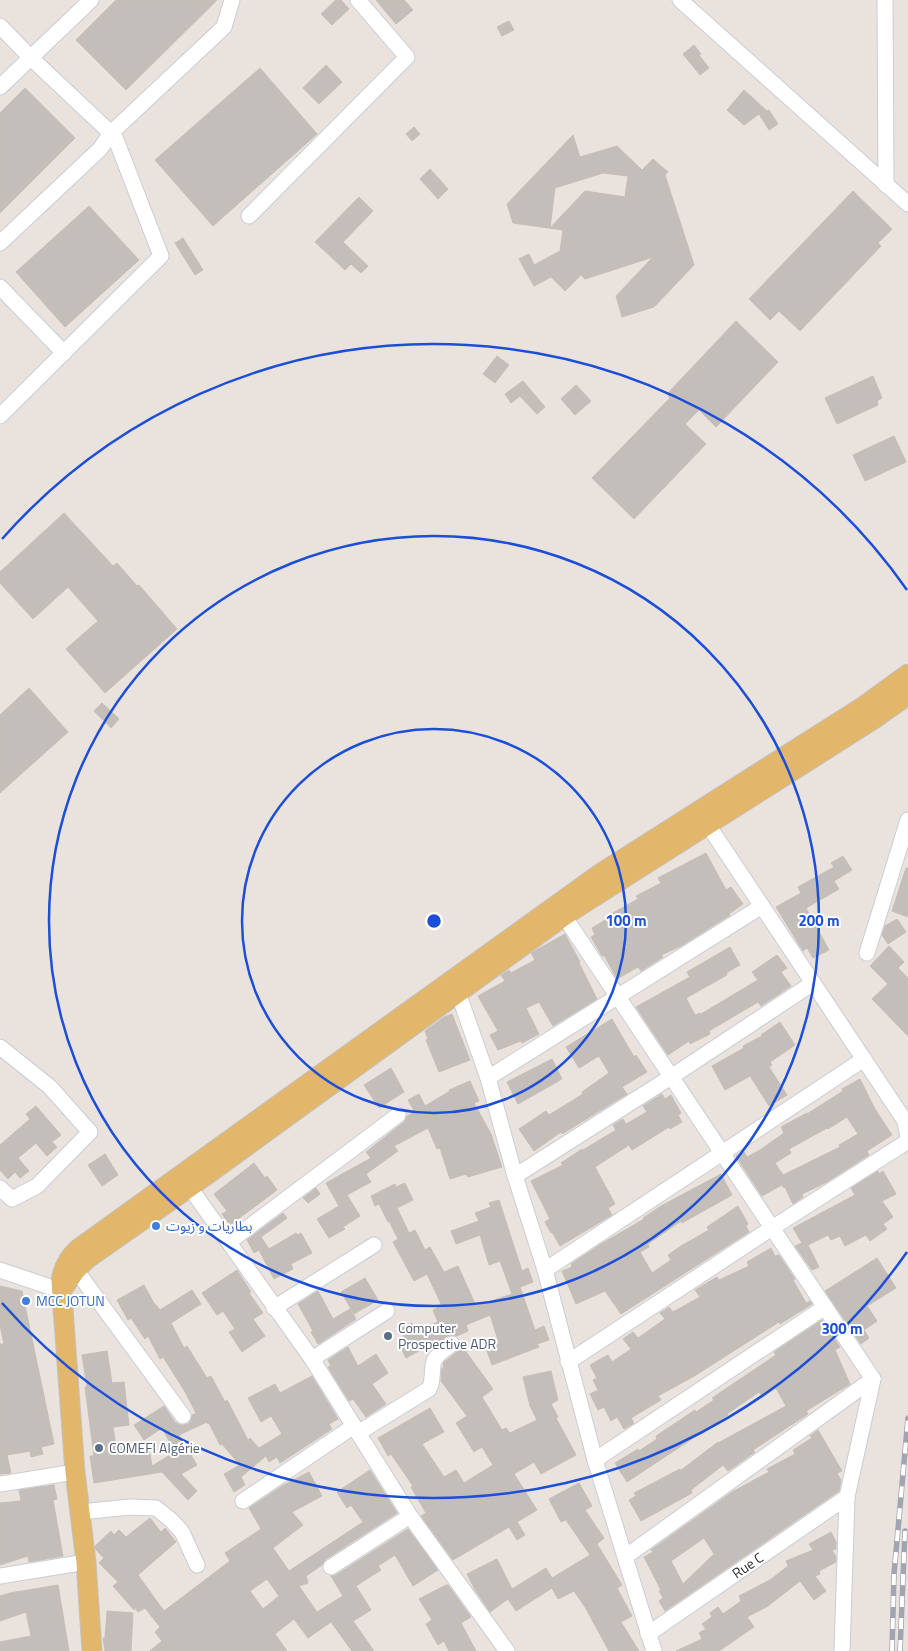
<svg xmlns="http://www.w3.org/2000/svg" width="908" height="1651" viewBox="0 0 908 1651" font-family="'Titillium Web','Noto Sans Arabic',sans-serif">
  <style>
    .building { fill: #c3beb9; stroke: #c5beb7; fill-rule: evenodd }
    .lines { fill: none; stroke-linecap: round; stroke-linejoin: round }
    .minor-casing { stroke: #c9cdd6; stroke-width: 17 }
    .major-casing { stroke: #c3c3c3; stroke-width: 21 }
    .minor { stroke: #fff; stroke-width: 15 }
    .major { stroke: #e2b66b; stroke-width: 19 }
    .rail-casing { stroke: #a1a5b2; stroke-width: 5.5 }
    .rail { stroke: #fff; stroke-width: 4; stroke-dasharray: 11; stroke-linecap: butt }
    .ring { fill: none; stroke: #1d4ed8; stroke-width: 2.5 }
    .shop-dot { fill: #3f7fe0; stroke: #fff; stroke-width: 2 }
    .service-dot { fill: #5c6f8a; stroke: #fff; stroke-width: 2 }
    .labels { text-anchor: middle; stroke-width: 4; stroke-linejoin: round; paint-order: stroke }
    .shop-label { font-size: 14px; fill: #366cbe; stroke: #fff; text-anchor: start }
    .service-label { font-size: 14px; fill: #4e5e75; stroke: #fff; text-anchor: start }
    .street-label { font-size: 14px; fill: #2a2a2a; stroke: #fff }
    .centre { fill: #1d4ed8; stroke: #fff; stroke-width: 2.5 }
    .ring-label { font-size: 15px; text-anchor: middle; font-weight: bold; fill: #1d4ed8; stroke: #fff; stroke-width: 4; stroke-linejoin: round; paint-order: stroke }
  </style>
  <rect width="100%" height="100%" fill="#eae3dd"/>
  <path class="building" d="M116 0H217L126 90 76 40Z
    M336 0H341L349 9 332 25 321 14Z
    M376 0H404L413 10 396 24Z
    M509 21 514 30 502 36 497 27Z
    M694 45 701 54 699 55 709 68 700 75 683 54Z
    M326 65 342 82 319 104 303 88Z
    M260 68 317 134 213 226 155 160Z
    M25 88 75 138 0 213V113Z
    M744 90 767 111 769 110 778 124 769 130 759 114 744 125 727 110Z
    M414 127 420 134 412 141 406 134Z
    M573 135 580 157 617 146 642 170 653 159 668 172 665 175 694 265 654 307 622 317 616 296 653 257 585 279 581 275 565 291 551 277 534 286 519 259 529 254 534 265 560 251 563 230 513 223 507 204ZM603 173 628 176 625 197 585 191 550 228 555 188Z
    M430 169 448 189 438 199 420 179Z
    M853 191 892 229 878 243 881 246 800 331 779 311 770 320 749 299Z
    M359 197 373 211 343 242 368 266 361 273 351 264 345 270 315 242Z
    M89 206 139 260 65 327 16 272Z
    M183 238 203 270 195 275 175 243Z
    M736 321 778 362 716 427 699 410 685 424 706 444 634 519 592 478 670 398 667 394Z
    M497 356 509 365 495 383 483 374Z
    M873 376 882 398 877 401 878 405 837 424 825 398Z
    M523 381 545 407 537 414 520 396 511 403 505 394Z
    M576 385 591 401 575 415 561 399Z
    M894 436 906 462 865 481 853 455Z
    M64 513 113 566 117 563 137 586 139 585 177 629 105 693 66 649 98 621 68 587 33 619 0 583V572Z
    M29 688 68 732 0 793V715Z
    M102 703 119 719 111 728 94 711Z
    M706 853 726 890 731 887 743 904 729 914 730 915 681 946 661 955 663 957 641 971 638 967 617 979 604 955 602 956 591 937 595 935 592 928 612 916 611 914 638 899 636 896 661 883 658 878Z
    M843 856 852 870 834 881 839 889 806 908 829 950 813 958 807 948 803 951 776 907 801 893 798 887 834 867 831 863Z
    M906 868H908V917L892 911Z
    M897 919 906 932 888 944 882 935 885 926Z
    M565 934 580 962 579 963 597 999 553 1026 539 1002 526 1008 539 1034 522 1043 521 1041 498 1050 490 1035 498 1031 478 996 505 981 501 975 509 970 511 973 535 960 531 953Z
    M889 946 904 962 898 968 908 978V1036L872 999 888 984 870 966Z
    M730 947 740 965 726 973 727 975 686 998 695 1015 700 1013 701 1014 758 980 752 972 777 955 787 968 781 972 791 986 761 1006 758 1002 709 1031 710 1034 690 1044 689 1041 668 1055 636 1007 690 977 687 972Z
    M452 1014 470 1060 439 1072 426 1040 428 1039 425 1031 444 1017Z
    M612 1019 634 1057 636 1055 647 1072 622 1087 627 1094 562 1134 561 1132 534 1151 519 1129 546 1111 549 1115 583 1094 582 1092 609 1073 599 1056 579 1068 566 1047Z
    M780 1022 795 1045 770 1062 772 1065 769 1067 787 1095 769 1106 750 1076 725 1090 712 1066 744 1048 743 1046 762 1036 761 1035Z
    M552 1059 562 1079 518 1104 507 1082Z
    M391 1068 404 1092 379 1108 364 1085Z
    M860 1079 875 1109 892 1135 867 1151 869 1155 825 1183 802 1194 803 1197 793 1204 785 1187 784 1188 782 1185 762 1196 736 1156 744 1152 747 1157 760 1150 784 1133 781 1127 807 1113V1114L843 1091 842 1089ZM847 1117 858 1134 839 1145 840 1147 783 1175 775 1163 791 1153 789 1149 827 1128 828 1129Z
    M470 1081 479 1101 474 1103 491 1134 502 1167 468 1177 466 1174 450 1179 440 1148 437 1149 428 1128 394 1146 398 1151 366 1174 371 1182 347 1195 360 1216 343 1227 345 1229 329 1238 317 1219 339 1206 326 1183 371 1158 366 1152 404 1122 407 1116 415 1112 408 1100 419 1094 425 1106 450 1091 449 1090Z
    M662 1094 665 1099 671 1095 681 1113 678 1115 682 1122 670 1129 669 1127 632 1150 629 1145 595 1167 615 1204 608 1208 612 1215 560 1246 552 1232 551 1233 545 1222 550 1219 531 1181 563 1165 561 1163 582 1149 583 1150 616 1130 613 1125 623 1119 626 1124 647 1112 643 1106Z
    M36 1106 61 1135 52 1142 57 1147 47 1156 36 1143 18 1158 29 1171 20 1178 15 1172 8 1179 0 1170V1145L30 1119 26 1114Z
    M105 1154 118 1175 102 1186 88 1165Z
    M254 1163 265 1178 267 1176 277 1190 230 1225 222 1214 227 1211 214 1194Z
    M878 1171 879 1174 883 1171 896 1194 882 1201 893 1217 883 1224 887 1229 870 1241 866 1235 845 1246 840 1236 831 1240 828 1235 808 1245 819 1267 812 1270 795 1246 802 1243 793 1228 855 1195 851 1188Z
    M721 1174 732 1195 682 1223 681 1221 648 1244 649 1247 640 1252 652 1273 671 1260 668 1255 681 1246 709 1230 707 1227 738 1206 748 1224 746 1226 749 1232 621 1314 605 1291 576 1304 562 1271 572 1267 571 1264 601 1244 644 1219 643 1218 661 1206Z
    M405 1183 413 1200 397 1208 409 1233 415 1230 425 1250 430 1247 444 1272 458 1266 476 1306 512 1294 500 1261 489 1265 480 1235 456 1244 451 1231 479 1221 475 1213 491 1207 489 1203 499 1200 522 1271 528 1268 533 1282 520 1287 535 1330 544 1326 549 1340 537 1344 539 1347 492 1365 486 1348 499 1343 490 1315 466 1325 468 1331 457 1336 452 1335 447 1336 430 1350 426 1347 406 1358 400 1346 407 1342 400 1329 412 1323 416 1331 438 1322 433 1310 442 1306 427 1274 414 1281 393 1242 398 1239 389 1221 388 1222 379 1204 375 1206 371 1196 395 1184 396 1187Z
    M316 1188 320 1194 308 1203 303 1198Z
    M283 1213 287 1218 261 1237 269 1249 296 1233 298 1235 301 1233 312 1253 291 1264 293 1269 274 1279 259 1250 254 1253 247 1240Z
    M771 1248 775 1256 779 1255 795 1279 793 1280 806 1303 810 1301 812 1304 780 1324 779 1322 696 1375 658 1396 661 1400 631 1418 634 1423 624 1429 617 1417 611 1421 604 1407 598 1410 590 1394 598 1390 593 1380 597 1378 590 1365 608 1355 612 1362 631 1349 623 1339 633 1332 638 1338 665 1319 660 1313 665 1310 669 1307 673 1312 700 1297 695 1290 717 1277 719 1280 749 1266 747 1262Z
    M877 1258 896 1288 867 1306 877 1321 864 1330 869 1338 861 1344 825 1291Z
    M237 1270 251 1292 249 1293 263 1313 253 1319 265 1336 242 1352 229 1332 235 1329 223 1311 217 1315 202 1293Z
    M365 1278 378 1300 354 1314 341 1292Z
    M144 1285 155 1305H156L160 1310 192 1290 201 1304 171 1323 184 1348 187 1346 207 1378 211 1376 225 1402 227 1400 248 1440 250 1438 259 1448 282 1434 271 1416 261 1422 248 1398 275 1384 280 1393 312 1376 338 1419 329 1424 332 1429 280 1463 277 1457 269 1462 266 1456 241 1477 245 1485 234 1492 224 1474 240 1465 222 1444 220 1445 209 1423 208 1424 207 1422 179 1435 197 1465 181 1474 197 1491 188 1500 162 1472 94 1483 90 1456H94L85 1387H87L82 1355 107 1351 112 1383 124 1382 129 1425 113 1427 116 1447 121 1446 122 1453 149 1449 152 1466 175 1452 162 1428 144 1440 134 1425 164 1406 175 1422 180 1425 188 1424 191 1420 192 1415 196 1413 184 1390 163 1357 160 1359 148 1336 145 1339 131 1318 128 1320 117 1300Z
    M0 1286 22 1291 54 1444 41 1447 43 1454 31 1457 30 1451 7 1455 11 1473 0 1474V1344H4L0 1325Z
    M318 1291 333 1319 350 1309 356 1319 318 1344 311 1332 313 1331 298 1304Z
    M822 1320 840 1347 835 1350 850 1384 806 1411 808 1414 753 1450 755 1452 728 1471 723 1465 691 1490 692 1493 641 1521 629 1500 636 1496 634 1493 680 1469V1471L718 1442V1443L786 1406 776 1388 763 1397 759 1392 727 1414 728 1415 627 1482 615 1463 638 1449 639 1451 657 1439 656 1436 695 1410 696 1412 714 1400 712 1398 776 1355 774 1352Z
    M461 1345 493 1389 482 1397 502 1430 506 1428 510 1433 537 1420 530 1406 523 1377 551 1371 558 1400 551 1404 558 1417 556 1418 576 1455 541 1474 534 1462 514 1474 537 1510 517 1522 525 1535 517 1540 509 1527 453 1560 421 1516 426 1513 411 1487 413 1486 391 1454 388 1456 378 1438 430 1408 444 1432 422 1444 444 1477 456 1470 464 1483 493 1465 482 1447 474 1452 456 1423 467 1416 441 1381 442 1368 444 1367 443 1363 458 1351Z
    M348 1347 358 1366 376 1354 388 1373 372 1384 386 1404 366 1417 353 1399 349 1401 328 1367 331 1366 328 1360Z
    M818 1430 842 1471 837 1473 841 1480 839 1491 665 1611 659 1601 663 1598 659 1591 661 1590 644 1557 653 1552 651 1550 732 1492 769 1472 767 1469 795 1454 793 1450 812 1438 810 1436ZM704 1538 714 1554 683 1584 671 1561Z
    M370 1470 397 1513 326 1559 322 1565 306 1576 308 1583 299 1586 317 1612 343 1596 331 1576 336 1575 408 1529 438 1570 413 1586 395 1555 378 1566 381 1570 356 1586 371 1610 353 1621 374 1651H352L331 1622 308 1638 294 1619 275 1634 287 1651H150L162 1641 155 1632 160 1627 145 1608 138 1612 134 1607V1610L113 1586 118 1582 99 1563 104 1558 96 1550 95 1546 111 1531 114 1535 119 1530 126 1537 150 1518 161 1532 165 1528 176 1542 138 1575 164 1611 230 1561 225 1553 261 1529 249 1508 282 1486 309 1472 322 1496 292 1512 303 1525 273 1548 289 1571 363 1522 351 1505 347 1508 337 1492ZM267 1579 279 1596 263 1609 250 1591Z
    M579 1483 592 1506 585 1510 604 1538 597 1544 622 1585 617 1588 632 1616 621 1622 639 1651H609L585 1607 574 1591 558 1599 552 1588 516 1611 508 1599 490 1612 475 1590 467 1574 497 1559 512 1589 546 1568 552 1578 590 1555 566 1520 561 1522 549 1499Z
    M54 1485 57 1499 53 1500 63 1556 29 1562 28 1556 0 1565V1503L21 1501 19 1490Z
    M831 1532 836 1542V1549L832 1550 836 1557V1562L819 1571 820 1574 815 1576 826 1591 814 1600 800 1581 768 1606 747 1617 754 1627 719 1651H676L702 1639 699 1633 706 1629 702 1624 712 1617 710 1613 718 1607 723 1614 741 1601 739 1596 770 1580 788 1566 786 1561 813 1550 809 1544Z
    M58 1585 69 1651H0V1642L31 1636 26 1612 0 1621V1596L10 1593Z
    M446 1585H448L471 1617 461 1623 476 1651H449L444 1641 438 1645 426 1624 432 1620 419 1599Z
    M107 1611 133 1613 131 1651H105L103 1638H105Z"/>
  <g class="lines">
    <defs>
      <g id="minor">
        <path d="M680 0 908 204"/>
        <path d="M885 0 886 185"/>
        <path d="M0 26 31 58 115 137 161 256 0 416"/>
        <path d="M0 87 91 0"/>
        <path d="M249 216 407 57 358 0"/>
        <path d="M0 243 100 149 111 133 224 27 232 0"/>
        <path d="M0 287 64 353"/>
        <path d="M702 816 905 1121 908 1138"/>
        <path d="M564 916 873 1379 625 1557"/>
        <path d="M867 953 908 820"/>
        <path d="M455 984 488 1078 515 1176 545 1270 595 1460 654 1651"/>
        <path d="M0 1047 50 1087 90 1132 37 1186 12 1199 0 1188"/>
        <path d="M488 1078 762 906"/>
        <path d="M515 1176 671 1077 813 983"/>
        <path d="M183 1178 312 1359 410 1516 507 1651"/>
        <path d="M229 1242 398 1115"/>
        <path d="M0 1270 62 1291"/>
        <path d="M76 1270 183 1416"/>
        <path d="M545 1270 864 1059"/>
        <path d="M274 1308 374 1245"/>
        <path d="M312 1359 387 1311"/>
        <path d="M568 1362 772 1228 908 1141"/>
        <path d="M358 1433 429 1389C434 1381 431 1370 434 1361 437 1354 446 1348 452 1344"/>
        <path d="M595 1460 825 1307"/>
        <path d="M0 1484 75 1472"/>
        <path d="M243 1501 354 1426"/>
        <path d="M80 1512 130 1507 156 1508 171 1520 182 1532 197 1565"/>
        <path d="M331 1567 410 1516"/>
        <path d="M0 1576 86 1562"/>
        <path id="s1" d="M648 1634 847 1497"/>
        <path d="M842 1651 847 1497 873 1379"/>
      </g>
      <path id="major" d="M64 1287 76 1270 87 1259 190 1187 564 916 874 719 908 695
        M92 1651 86 1562 75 1472 61 1281C63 1267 68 1258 78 1249L601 873 864 706 908 674"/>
    </defs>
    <use href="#minor" class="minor-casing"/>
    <use href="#major" class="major-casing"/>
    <use href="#minor" class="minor"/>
    <use href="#major" class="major"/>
    <defs>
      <path id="rail" d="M892 1651 894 1574 908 1418
        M900 1651 905 1531"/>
    </defs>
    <use href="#rail" class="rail-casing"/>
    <use href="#rail" class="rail"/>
  </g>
  <g class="ring">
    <circle cx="434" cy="921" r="192"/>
    <circle cx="434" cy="921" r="385"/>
    <path d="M907 1252A577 577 0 0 1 2 1303M2 539A577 577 0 0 1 907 590"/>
  </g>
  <g class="shop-dot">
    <circle cx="156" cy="1226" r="5"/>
    <circle cx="26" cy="1301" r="5"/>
  </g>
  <g class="service-dot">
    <circle cx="388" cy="1336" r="5"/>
    <circle cx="99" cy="1448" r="5"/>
  </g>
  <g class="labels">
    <g class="shop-label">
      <text x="166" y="1231">بطاريات و زيوت</text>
      <text x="36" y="1306">MCC JOTUN</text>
    </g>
    <g class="service-label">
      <text x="398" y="1333">Computer<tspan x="398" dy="16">Prospective ADR</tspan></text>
      <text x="109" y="1453">COMEFI Algérie</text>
    </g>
    <g class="street-label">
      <text dy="5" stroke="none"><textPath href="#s1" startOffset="121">Rue C</textPath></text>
    </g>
  </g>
  <circle cx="434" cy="921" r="8" class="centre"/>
  <g class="ring-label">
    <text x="626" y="926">100 m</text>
    <text x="819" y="926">200 m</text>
    <text x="842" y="1334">300 m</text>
  </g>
</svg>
